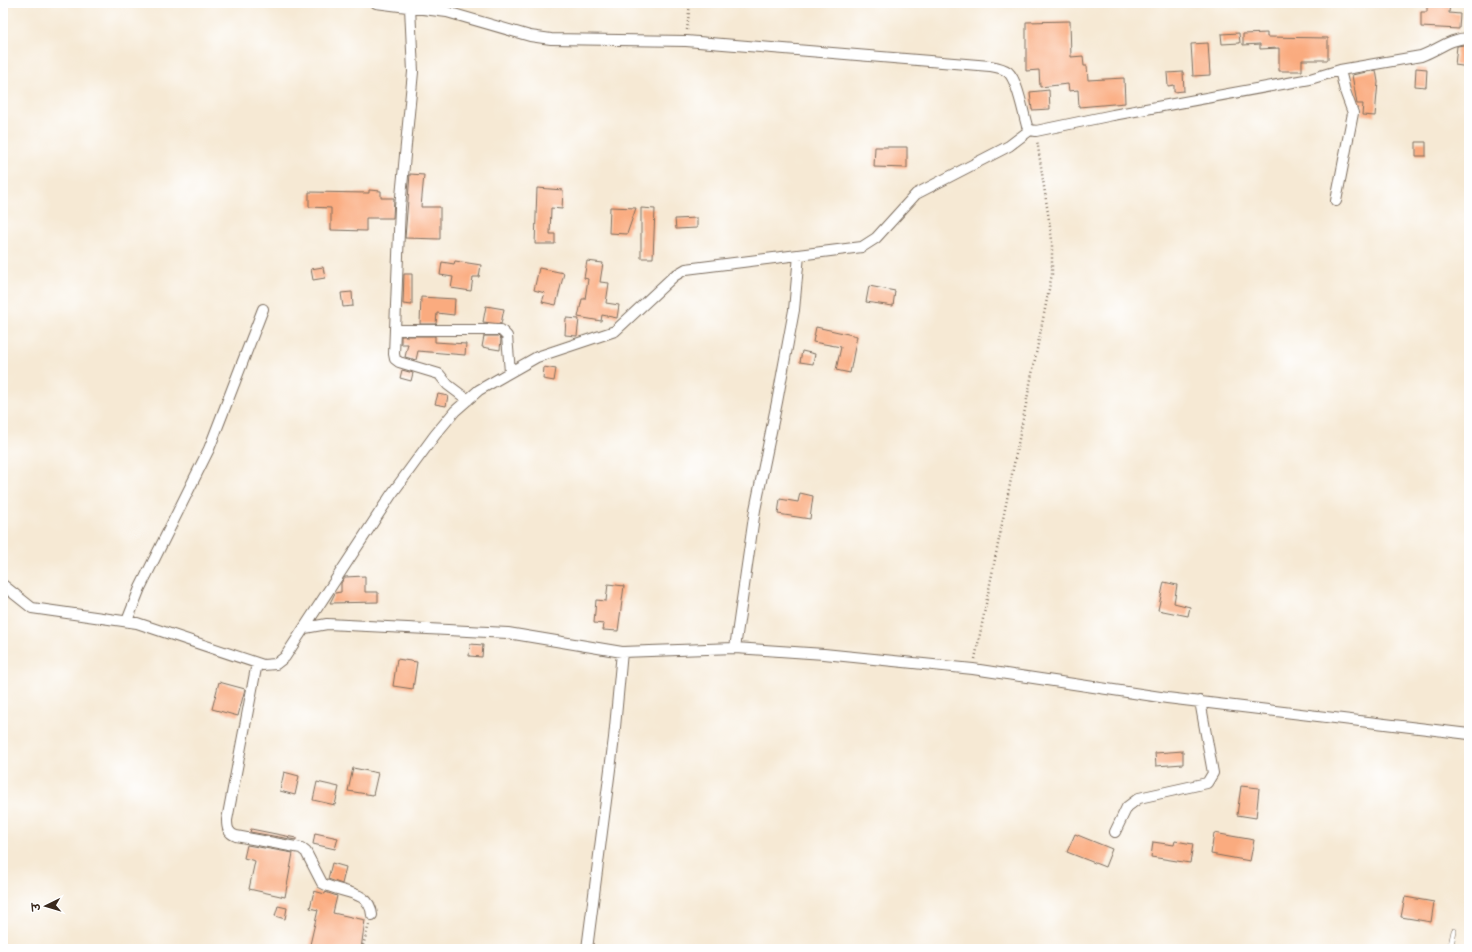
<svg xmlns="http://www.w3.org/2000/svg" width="1472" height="952" viewBox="0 0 1472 952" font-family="'Architects Daughter','Playpen Sans Deva',sans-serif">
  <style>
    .building { fill: #faab7f }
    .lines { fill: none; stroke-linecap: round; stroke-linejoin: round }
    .service-casing { stroke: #7c6d5e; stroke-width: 6 }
    .minor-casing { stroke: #7c6d5e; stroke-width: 12 }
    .path { stroke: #7c6d5e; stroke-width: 2.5; stroke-dasharray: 1 3; stroke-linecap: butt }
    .service { stroke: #fff; stroke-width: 5 }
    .minor { stroke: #fff; stroke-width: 10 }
  </style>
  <rect width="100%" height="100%" fill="#fff"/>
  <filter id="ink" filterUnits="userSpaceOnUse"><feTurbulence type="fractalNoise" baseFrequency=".025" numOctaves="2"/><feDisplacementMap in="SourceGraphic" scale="8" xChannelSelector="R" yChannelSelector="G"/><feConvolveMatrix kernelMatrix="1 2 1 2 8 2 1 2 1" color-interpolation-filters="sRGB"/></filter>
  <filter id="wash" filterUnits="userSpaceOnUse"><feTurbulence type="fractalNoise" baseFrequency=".012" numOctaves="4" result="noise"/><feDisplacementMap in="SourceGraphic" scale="16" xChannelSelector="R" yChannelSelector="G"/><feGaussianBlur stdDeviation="0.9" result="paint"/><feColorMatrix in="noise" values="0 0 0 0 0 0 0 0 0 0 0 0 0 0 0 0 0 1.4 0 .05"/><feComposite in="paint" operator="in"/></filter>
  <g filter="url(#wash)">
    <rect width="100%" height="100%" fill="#f6e9d4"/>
    <g id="blocks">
      <path class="building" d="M1427 3H1450L1449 13 1460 14 1459 29 1421 27V12H1427Z
        M1070 21 1071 57 1083 56 1084 66H1087L1088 80 1124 78 1125 103 1079 107 1078 90 1069 91 1068 84 1040 87 1039 70 1026 71V22Z
        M1239 33 1240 43 1222 44 1221 34Z
        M1267 33V37L1328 38V60H1302V71H1279V48L1260 49V44L1243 45V34Z
        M1208 43 1210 75 1193 76 1191 44Z
        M1464 45 1469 46V67L1455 65 1457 46Z
        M1416 68 1427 69 1426 87 1415 86Z
        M1376 70 1378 82 1375 116 1362 115 1363 104H1357L1352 75Z
        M1183 72 1184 91 1174 92V85L1168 86 1167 73Z
        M1049 90 1050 109 1032 110 1030 92Z
        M1416 142H1426V156H1416Z
        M875 147H907V168L874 167Z
        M410 174 424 175 421 207H440V239L405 238Z
        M537 188 563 190 562 209 551 208 550 234H555V244H535Z
        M369 190 381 191V198H394L393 218H366V231L331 230V208L309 207V192L369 193Z
        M610 207 636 208 627 234 609 233Z
        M641 208 655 209 653 258H641Z
        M697 218V228L676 229 675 219Z
        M455 261 481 265 479 277H473L471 291 451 288 453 277 440 275 442 262 454 264Z
        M587 261 603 263 600 282 609 283 606 303 619 305 617 318 602 315 601 321 578 317 582 299H585L588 279 584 278Z
        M323 267 325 278 313 280 311 269Z
        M539 268 564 273 556 305 542 302 545 293 534 290Z
        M404 274H412V305L403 304Z
        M869 286 895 291 893 306 866 302Z
        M352 292 353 306 343 307 341 293Z
        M421 297 455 299 454 315 437 313 436 324H420Z
        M486 306 504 309 501 324 483 322Z
        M566 318 579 319 577 336 565 335Z
        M816 327 857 336 850 373 836 370 841 347 813 342Z
        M401 336H435V342L466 344 465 355 418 351 416 360 405 357 408 344H401Z
        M484 336H498L501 339 500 350 482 347Z
        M802 351 815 354 813 364 800 362Z
        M544 367 556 369 554 381 543 379Z
        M402 370 413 373 411 381 400 378Z
        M438 394 448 396 446 406 435 404Z
        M800 493 813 496 810 519 778 514 780 499 798 502Z
        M365 576V592H378V602L330 603 335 593 341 592V583L345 577Z
        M1164 582 1177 585 1174 603 1190 607 1188 616 1158 610Z
        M608 584 624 586 618 631 603 630 604 624 594 623 596 600 606 601Z
        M470 644 483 645 482 657 469 656Z
        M397 659 417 662 413 689 393 686Z
        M219 682 245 689 238 716 212 709Z
        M1183 751V764L1156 766 1155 753Z
        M353 768 378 773 373 795 348 791Z
        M284 772 299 776 295 795 280 791Z
        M317 782 339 787 335 805 313 800Z
        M1241 786 1259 788 1256 818 1237 815Z
        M251 829 296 838V840L250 832Z
        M315 833 338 838 335 849 313 844Z
        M1214 833 1254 840 1250 861 1211 854Z
        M1075 834 1112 849 1105 867 1067 852Z
        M1175 841 1193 844 1190 863 1151 857 1153 842 1174 845Z
        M247 845 293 853 285 897 249 889 255 861 244 858Z
        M332 863 346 867 342 884 328 879Z
        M314 891 325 894V892L337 896 333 913 365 920 361 949H309L318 910 310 908Z
        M1405 897 1434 902 1431 922 1401 917Z
        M278 906 287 908 285 919 275 916Z"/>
    </g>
  </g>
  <g filter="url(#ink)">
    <use href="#blocks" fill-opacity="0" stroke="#7c6d5e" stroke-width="1"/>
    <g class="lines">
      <defs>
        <path id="service" d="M1450 949 1454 931"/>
        <path id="minor" d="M376 3 447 12 530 36 551 39 686 41 990 66C996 67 1003 68 1008 72 1018 81 1023 113 1027 126L1030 130 1036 131 1113 115 1310 79 1340 70 1421 56C1438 50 1450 38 1469 38
          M410 7 413 72 400 207 394 354 395 359 399 362 439 374 448 385 468 400
          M1336 201 1353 113 1345 91 1340 70
          M396 330H501L507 336 510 372
          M3 585 32 608 137 623 263 665 276 664 285 657 391 495 435 435 455 411 479 390 537 357 615 331 674 276 686 269 862 247 876 238 916 194 1009 146 1030 130
          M127 621 140 588 209 449 263 309
          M305 628 327 624 508 633 622 652 735 648 824 654 973 669 1167 698 1469 734
          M735 648 755 510 777 402 794 310 799 255
          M257 663 227 820C227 828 228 833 236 836L301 848 306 852 322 883C340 894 370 889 372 915
          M1115 832 1127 807 1139 798 1207 783 1213 773 1200 701
          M587 949 614 738 622 652"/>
      </defs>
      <use href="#service" class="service-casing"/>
      <use href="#minor" class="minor-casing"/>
      <path class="path" d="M687 30 690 3
        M975 659 1052 274V240L1037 140
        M362 949 369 924"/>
      <use href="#service" class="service"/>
      <use href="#minor" class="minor"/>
    </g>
  </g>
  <rect width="1472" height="952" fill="none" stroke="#fff" stroke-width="16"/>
  <g transform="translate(46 906) rotate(265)" stroke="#ffffff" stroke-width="3" paint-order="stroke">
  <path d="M0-3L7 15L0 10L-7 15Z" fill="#3b2a1e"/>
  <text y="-6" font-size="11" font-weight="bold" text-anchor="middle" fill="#3b2a1e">उ</text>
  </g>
</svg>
